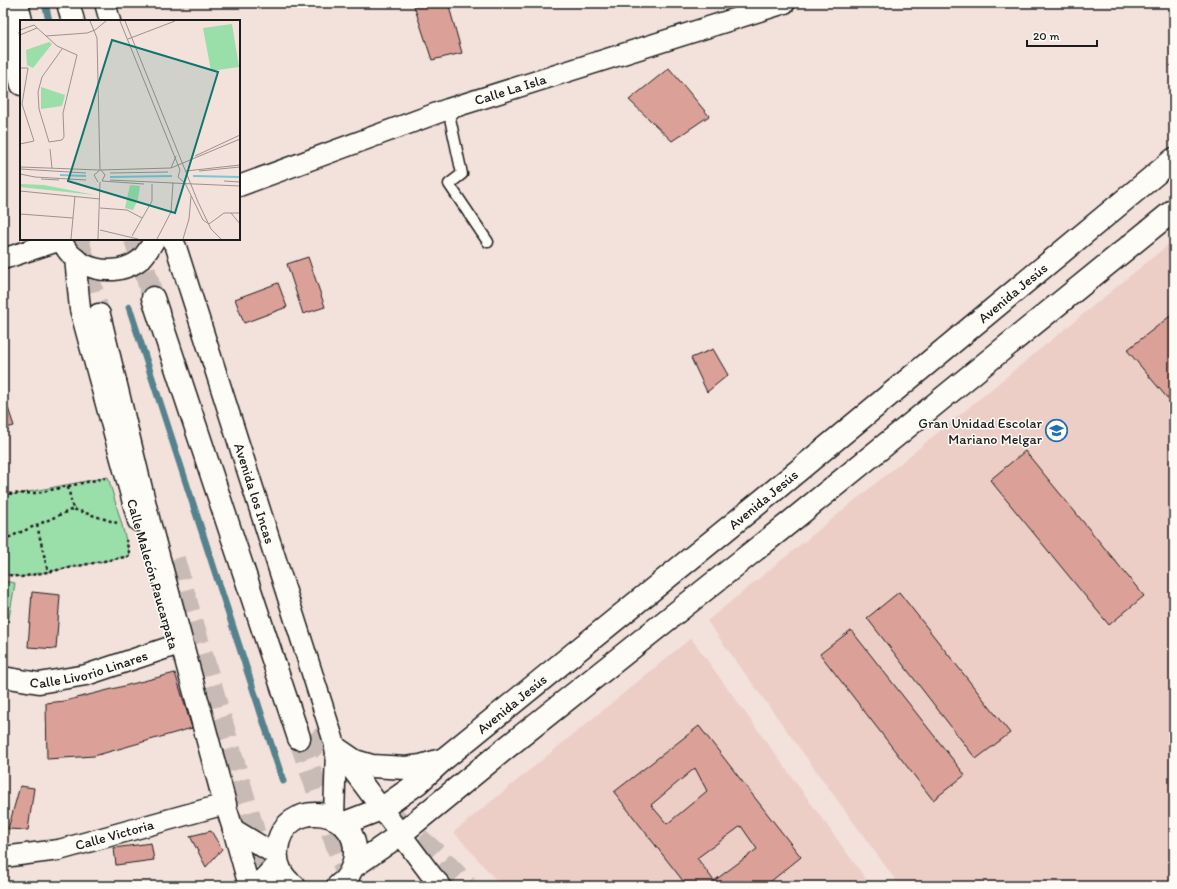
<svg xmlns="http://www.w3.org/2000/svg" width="1177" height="889" viewBox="0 0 1177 889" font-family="Itim,sans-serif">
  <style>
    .built { fill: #eccec7 }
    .green { fill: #9adeaa; stroke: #5b7d63 }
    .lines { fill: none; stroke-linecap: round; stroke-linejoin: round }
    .stream { stroke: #54828d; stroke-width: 7 }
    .building { fill: #dba199; stroke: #1c1c1c; fill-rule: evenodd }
    .primary-tunnel { stroke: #c8bab5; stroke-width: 22; stroke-dasharray: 22 11; stroke-linecap: butt }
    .lane-casing { stroke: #1c1c1c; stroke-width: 13 }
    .street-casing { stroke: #1c1c1c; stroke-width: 23 }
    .secondary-casing { stroke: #1c1c1c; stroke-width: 25 }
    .primary-casing { stroke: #1c1c1c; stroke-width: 25 }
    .path { stroke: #1c1c1c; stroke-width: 2.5; stroke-dasharray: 3 3; stroke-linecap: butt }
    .lane { stroke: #fdfcf7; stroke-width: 10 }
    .street { stroke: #fdfcf7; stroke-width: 20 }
    .secondary { stroke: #fdfcf7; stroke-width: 22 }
    .primary { stroke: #fdfcf7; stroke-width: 22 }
    .labels { text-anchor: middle; stroke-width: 3; stroke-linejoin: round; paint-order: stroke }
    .street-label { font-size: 14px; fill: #1c1c1c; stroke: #fdfcf7 }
    .poi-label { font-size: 14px; fill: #1c1c1c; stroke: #fdfcf7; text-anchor: end }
    .inset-river { fill: none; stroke: #79c6d8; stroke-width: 2 }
    .inset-road { fill: none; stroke: #9d928f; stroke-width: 1 }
    .view { fill: #0f766e; fill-opacity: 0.15; stroke: #0f766e; stroke-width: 2 }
    .inset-edge { fill: none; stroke: #1c1c1c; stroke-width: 2 }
  </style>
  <rect width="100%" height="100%" fill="#f3e1db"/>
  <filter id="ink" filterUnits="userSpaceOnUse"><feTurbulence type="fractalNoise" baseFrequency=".025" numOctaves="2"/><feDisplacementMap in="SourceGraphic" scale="8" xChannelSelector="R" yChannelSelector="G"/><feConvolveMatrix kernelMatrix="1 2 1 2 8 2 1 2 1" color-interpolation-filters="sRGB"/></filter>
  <g filter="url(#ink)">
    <path class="built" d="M1174 240V886H900L707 621Z
      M691 638 871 886H501L454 832Z"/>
    <path class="green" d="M108 477 122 525 130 556 21 577 3 574V494H17Z
      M3 581 15 583 8 624H3Z"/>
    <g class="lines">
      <path class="stream" d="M45 3 49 21
        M129 307 283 781"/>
    </g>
    <path class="building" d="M413 3H448L462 53 432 60Z
      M669 68 709 116 672 141 629 100Z
      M308 257 325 307 303 314 287 264Z
      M278 283 287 307 244 323 235 299Z
      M1174 313V406L1127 350Z
      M713 349 728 375 707 392 691 358Z
      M3 393 14 426 3 429Z
      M1025 451 1144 596 1109 625 990 480Z
      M32 592 60 595 56 649 28 647Z
      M899 592 1010 733 976 759 867 618Z
      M851 630 965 775 933 800 820 654Z
      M175 673 192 728 94 756 47 759 46 703 65 701Z
      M699 726 801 857 765 886H687L614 792ZM695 768 707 791 667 824 651 805ZM741 826 757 849 714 881 697 858Z
      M20 786 34 788 28 830 8 829Z
      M211 831 222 849 206 867 190 836Z
      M151 843 154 860 116 865 114 848Z"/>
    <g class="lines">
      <path class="primary-tunnel" d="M78 239 99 315
        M135 239 153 298
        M174 559 270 886
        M310 734 346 774
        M299 738 351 886
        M394 817 434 852 467 886"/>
      <defs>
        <path id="lane" d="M448 109 462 174 449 184 488 242"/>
        <g id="street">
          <path d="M105 3 110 21"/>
          <path d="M3 13 21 85"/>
          <path id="s1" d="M239 186 448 109 785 3"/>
          <path d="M61 239C73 270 115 280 141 259 147 253 151 246 155 239"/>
          <path id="s2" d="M171 239 176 247 336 748 432 876 441 886"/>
          <path d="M75 258 80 309 138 521"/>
          <path d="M3 259 61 240"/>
          <path id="s3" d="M3 677 39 683 86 675 173 646"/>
          <path d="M220 788 233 829 249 886"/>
          <path d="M334 818 336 748"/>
          <path d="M233 829 276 855"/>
          <path id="s4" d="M3 857 59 850 225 804"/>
        </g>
        <g id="secondary">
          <path d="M336 748 355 761 372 766 406 768 421 766 441 760"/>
          <path id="s5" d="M381 809 418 783 444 759 770 494 1174 159"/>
          <path d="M401 834 506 748 789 523 1174 210"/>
        </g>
        <path id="primary" d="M17 3 21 21
          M68 3 73 21
          M153 298 299 738
          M99 315 149 522 225 804
          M342 824 381 809
          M353 867 401 834
          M258 886 278 864
          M294 886C282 878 275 864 277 849 283 795 365 807 354 861 352 871 347 880 338 886"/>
      </defs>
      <use href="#lane" class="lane-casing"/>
      <use href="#street" class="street-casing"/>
      <use href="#secondary" class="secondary-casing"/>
      <use href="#primary" class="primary-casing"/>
      <path class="path" d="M68 487 73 509 117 523
        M3 494 37 493 105 478
        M37 525 48 572
        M3 527 10 537
        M3 540 73 509
        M3 574 21 577 130 556 126 540"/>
      <use href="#lane" class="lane"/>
      <use href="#street" class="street"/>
      <use href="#secondary" class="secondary"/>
      <use href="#primary" class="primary"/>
    </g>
  </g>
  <defs>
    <symbol id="school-ring" viewBox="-11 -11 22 22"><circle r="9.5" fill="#fdfcf7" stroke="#1f6fb2" stroke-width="1.5"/><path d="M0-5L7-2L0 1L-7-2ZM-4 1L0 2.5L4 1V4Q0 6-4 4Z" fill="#1f6fb2"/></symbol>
  </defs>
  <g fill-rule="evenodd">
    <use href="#school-ring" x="1044" y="418" width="25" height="25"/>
  </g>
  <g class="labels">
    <g class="street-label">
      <text dy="5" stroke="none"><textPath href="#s1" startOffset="288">Calle La Isla</textPath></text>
      <text dy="5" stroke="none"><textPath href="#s5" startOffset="816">Avenida Jesús</textPath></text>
      <text dy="5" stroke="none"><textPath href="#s2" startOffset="268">Avenida los Incas</textPath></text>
      <text dy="5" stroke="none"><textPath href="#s5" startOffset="492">Avenida Jesús</textPath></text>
      <text transform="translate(153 574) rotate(74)" y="5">Calle Malecón Paucarpata</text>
      <text dy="5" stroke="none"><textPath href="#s3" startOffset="88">Calle Livorio Linares</textPath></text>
      <text dy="5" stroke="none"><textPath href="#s5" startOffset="168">Avenida Jesús</textPath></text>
      <text dy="5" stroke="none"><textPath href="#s4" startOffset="114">Calle Victoria</textPath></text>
    </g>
    <g class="poi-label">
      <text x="1042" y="428">Gran Unidad Escolar<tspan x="1042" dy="16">Mariano Melgar</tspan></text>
    </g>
  </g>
  <g transform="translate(20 20)">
    <rect width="220" height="220" fill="#f3e1db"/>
    <path d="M212 4 219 47 191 51 183 8ZM29 22 32 24 13 48 7 45 6 30ZM21 67 45 75 42 86 21 89ZM0 164 24 165 75 175 0 167ZM110 165 120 166 118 179 113 190 105 188Z" fill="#9adeaa"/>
    <path class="inset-river" d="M40 155 66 156M173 156 220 157M90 157 152 156"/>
    <path class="inset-road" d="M70 1 77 18 80 150M100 1 160 150M105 1 178 182 191 209 201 219M0 10 14 5 37 26 57 35 43 93 44 117 42 120 29 122 19 89 18 72 22 57 42 29M0 15 17 8M26 16 67 13 75 10 86 1M108 19 155 1M0 48H8L2 84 14 121 0 124M30 129 32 148M175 136 220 115M1 147 79 150M151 148 156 136M0 149 66 153M81 150 85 155 82 161M160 150 158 157 165 163 183 200 189 204M166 151 220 145M179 151 220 147M90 153 148 152M0 154 15 157 66 160M21 159 39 160M90 160 153 163M82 161 124 164M204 161 220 162M78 162 74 155 80 150 151 148 220 119M152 163 220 166M0 171 80 179M80 188 107 190 122 198M211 193 220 204M0 194 53 198M189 204 204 193H220M80 210 118 219M112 216 132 181V164M51 219 55 176M78 219 80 162M137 219 151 192 153 163M163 219 169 199 171 176"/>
    <path class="view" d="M92 20 198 52 155 193 48 161Z"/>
    <rect width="220" height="220" class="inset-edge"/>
  </g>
  <rect width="1177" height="889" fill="none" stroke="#fdfcf7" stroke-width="16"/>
  <rect x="8" y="8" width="1161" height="873" fill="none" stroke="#1c1c1c" stroke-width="1.5" filter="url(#ink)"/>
  <path d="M1027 40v6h70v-6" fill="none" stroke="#1c1c1c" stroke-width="2"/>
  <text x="1033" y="40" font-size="12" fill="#1c1c1c" stroke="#fdfcf7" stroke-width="3" paint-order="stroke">20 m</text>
</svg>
